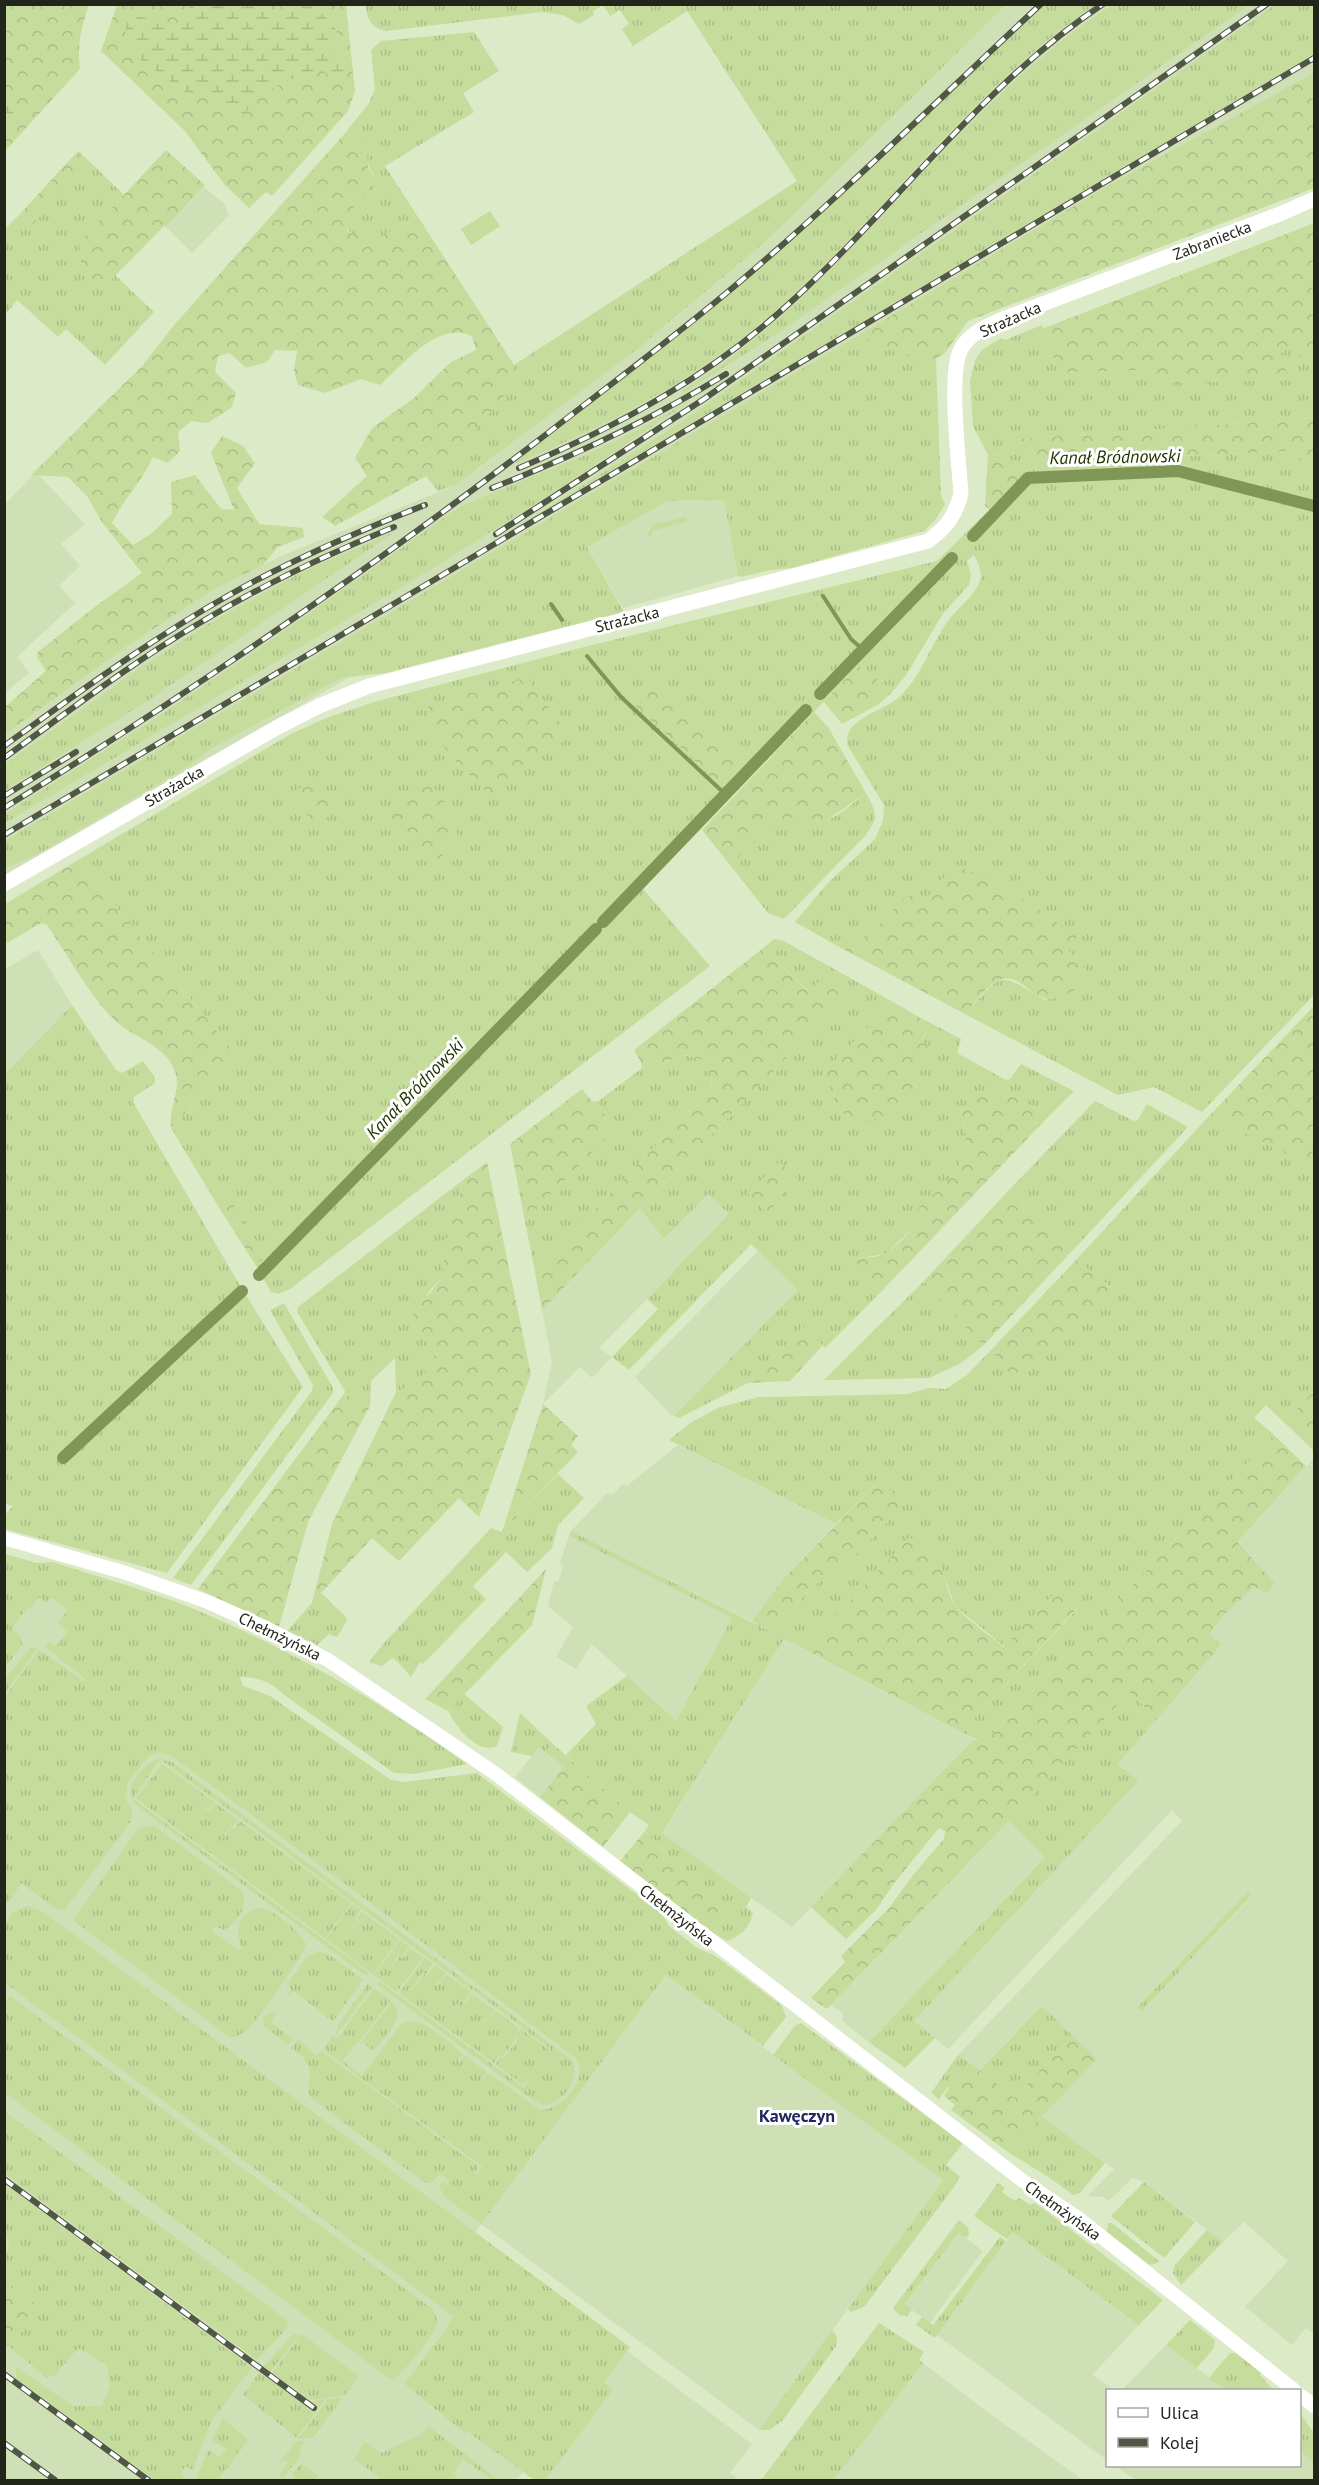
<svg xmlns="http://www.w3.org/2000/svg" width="1319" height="2485" viewBox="0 0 1319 2485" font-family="'PT Sans',sans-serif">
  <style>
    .built { fill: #cfdfb6; fill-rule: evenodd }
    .grass { fill: url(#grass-tufts) }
    .forest { fill: url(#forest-crowns) }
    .wetland { fill: url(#wetland-marsh) }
    .pitch { fill: #c5dc9c }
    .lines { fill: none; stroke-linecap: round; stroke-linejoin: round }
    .stream { stroke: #7f9656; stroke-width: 4 }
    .canal { stroke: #7f9656; stroke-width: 12 }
    .tertiary { stroke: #fff; stroke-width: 14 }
    .secondary { stroke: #fff; stroke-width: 15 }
    .rail-casing { stroke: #505745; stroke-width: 6 }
    .rail { stroke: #fff; stroke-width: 4; stroke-dasharray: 11; stroke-linecap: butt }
    .labels { text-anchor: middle; stroke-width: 6; stroke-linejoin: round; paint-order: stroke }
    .street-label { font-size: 16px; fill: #22261a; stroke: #fff }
    .water-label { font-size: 18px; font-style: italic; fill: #243100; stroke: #fff }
    .neighbourhood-label { font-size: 18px; font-weight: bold; fill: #21265f; stroke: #fff }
  </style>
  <defs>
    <pattern id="grass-tufts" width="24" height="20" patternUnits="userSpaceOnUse" patternTransform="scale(1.5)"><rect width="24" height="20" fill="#c5dc9c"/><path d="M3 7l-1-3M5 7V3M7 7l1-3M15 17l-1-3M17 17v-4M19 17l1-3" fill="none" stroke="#a9bd86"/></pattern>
    <pattern id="forest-crowns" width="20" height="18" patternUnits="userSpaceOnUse" patternTransform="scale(1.5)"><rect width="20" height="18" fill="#c5dc9c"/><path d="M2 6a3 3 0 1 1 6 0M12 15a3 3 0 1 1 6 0" fill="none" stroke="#a9bd86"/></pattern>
    <pattern id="wetland-marsh" width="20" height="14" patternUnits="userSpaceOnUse" patternTransform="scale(1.5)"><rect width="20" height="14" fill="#c5dc9c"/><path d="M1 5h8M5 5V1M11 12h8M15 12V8" fill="none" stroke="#a9bd86"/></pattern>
  </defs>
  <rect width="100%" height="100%" fill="#dceac7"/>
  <path class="built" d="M1006 5H1314V90L967 321 5 876 4 734 126 647 211 591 279 557 456 485 481 467 666 326 763 244Z
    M204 187 224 204 229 215 192 253 166 227Z
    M36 472 85 524 61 544 80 566 59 586 75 603 17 657 29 673 5 693 4 505Z
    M724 499 738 576 623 608 587 547 667 501Z
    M38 950 72 1005 5 1074V969Z
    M708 1193 730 1214 599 1348 612 1357 592 1378 580 1367 543 1404 552 1362 542 1310 640 1209 664 1239Z
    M758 1251 799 1290 674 1416 671 1415 635 1377Z
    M678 1445 836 1524 784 1578 752 1621 571 1531 607 1493 613 1494 623 1484 627 1486Z
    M1314 1458V2334L1306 2328 1292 2345 1245 2307 1288 2261 1244 2222 1223 2242 1144 2182 1132 2178 1109 2201 1103 2197 1088 2196 1114 2169 1042 2117 1096 2059 1041 2007 980 2070 958 2055 1182 1821 1172 1810 948 2049 914 2021 1137 1781 1118 1764 1220 1646 1210 1635 1220 1619 1254 1587 1267 1593 1236 1542ZM1249 1893 1251 1897 1142 2011 1138 2008Z
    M569 1536 732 1618 676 1721 592 1644 576 1669 556 1657 573 1627 548 1606 554 1581 558 1582 563 1567 560 1563Z
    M4 1568 118 1603 650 1997 666 1975 943 2180 759 2430 481 2224 473 2236 480 2440 523 2472 516 2480H5Z
    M784 1639 974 1739 792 1927 662 1834Z
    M539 1747 564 1767 540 1797 515 1777Z
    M1051 1777 1098 1801 869 2042 842 2021 843 2013 831 2005Z
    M958 2232 983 2251 930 2323 905 2305Z
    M1013 2232 1139 2325 1092 2375 1114 2390H1108L1107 2460 937 2335Z
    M1166 2345 1226 2390H1122Z
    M627 2351 752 2444 730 2473 736 2477 733 2480H546L613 2390 603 2382Z
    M923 2363 986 2411 1083 2480H834Z
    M1300 2451 1314 2462V2480H1136L1115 2466H1300Z"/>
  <path class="grass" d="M1046 4 1095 5C979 83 896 199 794 294 712 371 620 420 517 463L516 461 687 329 747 279Z
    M365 5H1006L763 244 636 350 456 485 438 491 426 476 514 382V365L797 181 687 11 633 46 622 29 629 24 620 10 610 16 603 5 593 11 594 15 579 24 563 15 542 12 386 31C370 27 368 20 365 5Z
    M1112 5H1249L775 335 683 393 682 391C850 287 948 111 1112 5Z
    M1275 5H1314V54L532 518 683 421Z
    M474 32 499 71 463 93 474 112 385 166 418 217C411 221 382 237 376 239 363 241 344 234 344 219L374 175C360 155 373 148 346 132L369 103 375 89 371 50 381 41Z
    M90 162 124 195 80 243 102 289 115 275 154 312 105 365 66 329 58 337 17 300 7 313 4 311V230L19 215 31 225Z
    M1042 325 1060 373 1147 370 1291 380 1277 355 1290 347 1305 361H1314V418L1005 440 1039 462 1293 451 1311 470H1314V995L1202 1112 1154 1087 1118 1095 965 1014C1003 973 996 970 1045 1000 1062 994 1084 991 1085 969L1066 948 1076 937 934 886 928 897 890 915 872 932 843 949 795 922 827 884 875 839 883 821 884 805 848 746C840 721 882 711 897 699 922 678 931 642 951 617 960 606 975 595 980 581 983 572 978 563 974 555L967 561 971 574 969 585 944 612 906 675 893 691 858 666 643 889 710 966 290 1289 278 1294 271 1292 255 1264 266 1257 229 1199 218 1206 171 1128 237 1056 78 860 289 735 326 718 374 702 580 648 937 561 1026 474C1015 460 1006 455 988 455L973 426 970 381 975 360 982 350 1001 338 1005 340Z
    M859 335 903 355 936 359 941 496 945 504 936 519 924 531 792 568 771 570 741 577 738 576 724 500 667 501 587 547 624 612 385 673 341 678 212 748 187 767 38 854 5 868V841Z
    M690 401 562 487 430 570 5 823V814L156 718 263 646 461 506 588 454 642 428Z
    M684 517 687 519 685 522 651 531 652 536H646L653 525Z
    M396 531 149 700 5 790V764L140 668 208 624 300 573Z
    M866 793C877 813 879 818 865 836L784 919 768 913 730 865 771 826 790 817C823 833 840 813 866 793Z
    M774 939 784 941 893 1002 822 1074 833 1089 835 1106 854 1123 917 1087 903 1072 928 1031 919 1017 961 1039 957 1053 1006 1080 1010 1079 1021 1064 1074 1091 1048 1117 1018 1098 989 1094H974L961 1113C978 1163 948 1179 916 1212L921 1219 886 1254 860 1258 853 1277 877 1296 825 1348 803 1327 748 1383 679 1418 674 1416 798 1290 751 1244 629 1370 612 1357 658 1309 647 1299 729 1214 708 1194 664 1239 640 1209 843 999 821 979 809 991 762 949Z
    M72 1005 116 1070 122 1073 143 1061 155 1077V1083L134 1097 133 1102 239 1284 303 1387 167 1573 5 1529V1515L13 1506 4 1503 5 1074Z
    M685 1055 704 1060 711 1075 712 1087 535 1272 525 1221 612 1131 597 1102 641 1069 642 1064 665 1062Z
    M1095 1101 1134 1121 1138 1120 1147 1104 1188 1127 1073 1250 1010 1189Z
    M1210 1115 1314 1168V1391L1294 1414 1314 1433V1451L1266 1405 1254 1418 1274 1435 984 1743 961 1732 1079 1607 1058 1590 1005 1647 955 1606 935 1551 909 1538 804 1649 784 1639 662 1833 751 1898 746 1907 753 1913C750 1927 740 1937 727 1941L713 1933 727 1916 645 1831 649 1825 630 1812 566 1755 596 1724 586 1706 627 1676 676 1721 732 1618 569 1536 571 1531 772 1632 815 1584 838 1574 879 1481 836 1524 669 1440 692 1422 718 1408 758 1397 908 1394 929 1388 946 1389 967 1375 993 1348 997 1362 1111 1287 1076 1260Z
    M463 1180 442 1278 430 1290 412 1325 434 1348 437 1356C427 1376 415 1383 396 1392L395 1358 371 1381 370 1406 344 1394 345 1391 297 1312 298 1307Z
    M924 1281 983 1346 961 1363 929 1378 824 1380Z
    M284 1303 333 1388V1393L191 1585 173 1578 312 1391 313 1385 270 1310Z
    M558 1474 584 1498 558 1525 552 1548 527 1572 506 1552 473 1586 486 1599 423 1664 420 1662 411 1677 397 1661 392 1658 382 1666 369 1662 384 1643 491 1528 502 1532Z
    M5 1554 37 1563 53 1562C92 1575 132 1586 171 1600 277 1641 375 1698 467 1764L415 1774 394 1773 287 1697C272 1683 261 1677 240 1677L243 1686 270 1696 391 1780 404 1782 477 1773 661 1913 669 1926 697 1948 714 1955 782 2006 786 2017 763 2046 666 1975 481 2224 447 2199 439 2187 442 2181 447 2184 449 2180 440 2174 431 2183 424 2182 311 2098C303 2082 318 2074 303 2059L304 2057 291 2048 298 2039 317 2056 321 2051 479 2167 474 2173 477 2175 482 2166 355 2074 323 2049 333 2035 338 2038 374 1988 391 2000 360 2041 365 2046 358 2041 343 2060 334 2054 362 2076 401 2024C424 2014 445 2041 463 2054L458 2061 460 2064 464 2055 487 2072 481 2079 485 2082 483 2079 488 2073 541 2110C563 2109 588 2081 577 2059L368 1901 173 1757 162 1753 150 1755 128 1782 125 1796 132 1811 131 1821 65 1909 57 1910 22 1883 5 1906V1697L39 1650 85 1682 87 1680 45 1647 49 1642 56 1646 68 1631 58 1623 68 1610 51 1598 47 1603 39 1597 30 1609 27 1608 11 1629 21 1637 22 1645 5 1668Z
    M321 1593 346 1617 347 1621 337 1637 329 1634 317 1645 287 1631Z
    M31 1647 37 1649 5 1693V1679Z
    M1129 1692 1157 1719 1118 1764 1138 1781 914 2021 935 2038 905 2068 869 2042 1045 1857 1009 1821Z
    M464 1694 503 1727 497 1746C476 1755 456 1726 448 1711Z
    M520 1713 553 1744 545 1752 539 1747 532 1756 511 1752Z
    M161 1758 172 1762 474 1987 472 1990 437 1964 438 1962 435 1963 388 1928 389 1926 387 1927 364 1910V1907L362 1909 242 1819 243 1817 240 1818 217 1801 218 1798 216 1800 160 1759 133 1799 369 1973 366 1976 140 1808 133 1802 130 1791C134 1777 146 1761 161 1758Z
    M162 1764 214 1802 209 1809 206 1807 192 1827 206 1809 209 1812 215 1803 238 1820 233 1826 231 1825 217 1845 231 1827 234 1829 240 1821 351 1903 325 1938 136 1798Z
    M153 1825 242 1891C250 1907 237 1922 224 1930L215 1926 212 1931 239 1951 242 1947C232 1932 242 1905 264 1909 277 1912 301 1933 306 1944 303 1956 256 2023 247 2030 242 2034 236 2037 230 2038L73 1920 138 1829Z
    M1248 1892 1251 1896 1142 2011 1137 2008Z
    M352 1904 361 1910 355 1918 358 1921 344 1941 360 1921 357 1918 362 1912 399 1939 373 1974 326 1939Z
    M27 1906 42 1911 630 2347 604 2382 613 2390 546 2480H534L467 2431 465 2433 406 2385 405 2383 446 2329 453 2316 5 1983V1924L12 1913Z
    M400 1940 409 1946 402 1956 399 1954 388 1971 400 1956 403 1958 410 1948 423 1957 397 1992 374 1975Z
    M318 1952 328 1954 363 1980 333 2021 293 1991 290 1995 288 1994 291 1990 287 1984 307 1957Z
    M425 1958 433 1964 426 1974 423 1972 411 1989 407 1987 411 1991 424 1974 427 1976 435 1965 446 1974 439 1983 437 1981 436 1983 439 1985 447 1975 471 1992 464 2001 461 1999 448 2018 461 2001 465 2003 472 1994 494 2010 488 2020 485 2018 476 2030 485 2020 488 2021 496 2011 519 2028 517 2034 521 2029 549 2050 538 2067 551 2049 522 2028 523 2024 521 2026 474 1991 476 1988 572 2060C581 2078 563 2104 544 2105L534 2101 377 1984 379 1981 396 1994V1996L397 1994 493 2065 492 2067 494 2066 526 2089 525 2086 532 2075 523 2085 496 2064 500 2057 503 2059 519 2038 517 2037 502 2057 500 2055 494 2063 399 1993Z
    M368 1984 372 1987 337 2034 335 2033 339 2027 337 2026Z
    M10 1996 431 2308C434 2312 437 2316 437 2322 436 2336 405 2370 393 2380L389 2378 5 2093V2003Z
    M392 2002C407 2017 385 2036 375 2049L372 2050 362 2041Z
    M1042 2006 1073 2036 1014 2098 971 2080 948 2087 939 2099 931 2093 958 2055 980 2070Z
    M272 2012 276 2014 271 2022 293 2039 288 2045 263 2025 264 2017Z
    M801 2023 963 2143 946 2165 960 2177 954 2187 864 2307 851 2312 848 2309 943 2180 773 2055 795 2026Z
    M5 2112 286 2319 288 2323 286 2329 257 2360 5 2174Z
    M1042 2117 1105 2163 1080 2193 1073 2195 1050 2178 1008 2152Z
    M1144 2182 1195 2222 1165 2257 1159 2254 1111 2216Z
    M998 2183 1005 2188 1002 2192 1014 2201 1020 2198 1030 2205 1034 2203 1042 2208 1163 2300 1139 2325 1013 2232 1007 2239 974 2216Z
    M5 2184 252 2368 211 2421 193 2470 185 2466 181 2474 187 2480H155L16 2378V2367L73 2406H102L110 2386 107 2365 78 2348 55 2375 46 2377 6 2344 30 2326 37 2305 5 2284 4 2259 10 2243 5 2235Z
    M959 2220 968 2227 969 2234 966 2238 958 2233 905 2304 912 2310 907 2316 899 2315 893 2308Z
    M1108 2223H1112L1160 2262 1150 2265 1107 2232Z
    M1207 2230 1223 2242 1181 2285 1173 2273 1175 2265Z
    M1000 2237 1006 2241 935 2338 916 2325 922 2317 933 2325Z
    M1190 2320 1215 2340 1214 2348 1197 2368 1166 2345Z
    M879 2323 924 2352 919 2360 923 2363 834 2480H761Z
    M832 2330 837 2337 836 2346 783 2420 770 2430H759Z
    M294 2334H300L270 2372 263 2367Z
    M303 2335 359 2376 345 2395 311 2400 272 2373 300 2336Z
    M1230 2353H1236L1261 2372 1260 2375 1273 2390H1226L1209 2378Z
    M259 2372 308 2406 314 2413 318 2408 310 2402 325 2399 297 2438 243 2395Z
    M342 2398 313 2438H299L328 2399Z
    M1300 2413 1314 2433V2462L1300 2451Z
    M223 2418 248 2440 218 2480H196L208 2450 219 2457 227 2450 212 2440Z
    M429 2427 499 2480H492L463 2459 454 2472 458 2480H377L379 2477 354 2459 365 2442 381 2453 418 2436Z
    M296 2441H306L299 2450 302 2453 283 2479 279 2476 288 2462 284 2460 278 2465Z
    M301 2463 318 2476 315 2480H299L292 2475Z"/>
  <path class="forest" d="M5 5H89C81 27 77 45 80 69L5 151Z
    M117 5H346L355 91 348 111 272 196 266 192 249 208 224 184 185 131 101 51Z
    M1314 73V188L968 321 945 353 936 359 903 355 859 335 1113 183Z
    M346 132 361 141 367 148 368 167 376 180 344 219 348 232 376 239 418 217 514 365V382L501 400 465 442 426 476 335 526 322 517 367 476 355 458 372 428 414 398 451 362 476 350 472 336C438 320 404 364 380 385L361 379 325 393 298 385 294 371 297 351 275 350 267 362 246 368 230 353 218 356 215 372 236 393 232 407 208 423 191 421 178 432 180 451 168 463 153 457C142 481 124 499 112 523L133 545 151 534 172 514 171 482 195 475 221 509 234 510 211 453 222 436 243 446 255 463 237 488 259 524 303 528 304 537 278 547 263 565 211 591 126 647 5 734V707L46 671 37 657 38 652 92 609 142 573 102 522 87 496 68 477 31 475 142 366 175 324Z
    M166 150 205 185 166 227 164 226 102 289 82 268 79 243Z
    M78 151 90 162 31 226 19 215Z
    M1314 223V361H1305L1290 347 1278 355 1291 380 1154 384 1147 370 1060 373 1042 329Z
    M1314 418V470H1311L1293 451 1039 462 1016 451 1004 440Z
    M988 455C1006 455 1015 460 1027 473L990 510 985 506Z
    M858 666 893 691 879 704 842 724 824 702Z
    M527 677 570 737 523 767 493 799C472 776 423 736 429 705Z
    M649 685 658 687 743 766 724 787 630 701 642 687Z
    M814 712 828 727 866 793 824 822 805 824 790 817 771 827 730 865 702 830Z
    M318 777 336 810 316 827 291 793Z
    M424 777C441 793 453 813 458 836L441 857 429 864 384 811Z
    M78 860 237 1056 171 1128C168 1109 183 1087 174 1069 164 1045 135 1038 117 1022 92 1000 67 954 47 925L41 923 5 944V904Z
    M956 867C1001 878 1039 911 1077 937L1066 948 1085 969C1084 979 1079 987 1071 992 1036 1015 1026 973 1003 979 988 982 975 1004 965 1014L843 949 872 932 906 896 928 897 934 886Z
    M762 949 808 991 821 979 844 998 542 1310 535 1272 712 1087 711 1075 704 1060 685 1055 665 1062 642 1064 634 1050Z
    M893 1002 919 1017 928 1031 922 1039 928 1047 904 1072 917 1088 888 1117 854 1123 835 1106 833 1089 822 1074Z
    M1314 1006V1168L1210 1115Z
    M582 1089 592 1101 597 1102 613 1131 525 1221 510 1144Z
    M974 1094H989L1018 1098 1048 1117 877 1296 853 1277C855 1248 869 1263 886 1253 899 1246 910 1229 921 1219L915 1212C947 1180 978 1163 961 1113Z
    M487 1162 531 1374 479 1517 459 1498 399 1561 372 1538 312 1603 332 1524 396 1392C415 1383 427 1376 437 1356L434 1348 412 1325 414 1313 442 1278 446 1235 458 1204 463 1180Z
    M779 1162 799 1180 766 1213 748 1193Z
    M1010 1189 1073 1250 983 1346 924 1281Z
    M229 1198 267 1257 255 1264 218 1206Z
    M1076 1260 1111 1287 1020 1381 997 1362 993 1348Z
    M803 1327 823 1345 790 1381 748 1383Z
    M1314 1391V1433L1293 1414Z
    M344 1394 370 1406 308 1522 279 1627 198 1589Z
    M543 1404 578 1436 571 1445 578 1452 502 1532Z
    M1274 1435 1306 1466 1237 1542 1275 1583 1267 1593 1254 1587 1220 1619 1210 1634 1221 1645 1157 1719 1129 1692 1051 1777 827 2009 811 1998 845 1962 841 1956 889 1908 914 1874 944 1839 945 1831 939 1828 895 1882 876 1910 846 1939 811 1907 974 1739 984 1743Z
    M879 1481 905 1504 838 1574 815 1584 772 1632 752 1621 784 1578Z
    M909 1538C950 1545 938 1579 955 1605 962 1616 993 1638 1004 1647L1058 1589 1079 1606 961 1732 804 1649Z
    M546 1569 532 1625 448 1711 425 1699Z
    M553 1744 630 1812 603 1847 540 1797 564 1767 545 1752Z
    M645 1831 727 1916 713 1933 620 1861Z
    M1073 2036 1097 2059 1008 2152 951 2110 955 2105 944 2096 954 2079 960 2076 971 2080 980 2070 1014 2098Z
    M5 2284 37 2305 39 2313 30 2326 6 2344Z"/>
  <path class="wetland" d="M186 5H260L265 15H284L291 5C313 4 325 13 337 31L331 49 348 64 337 81 320 69C288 78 263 90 242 117L221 100 185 92 140 59 125 32 129 12 176 31 191 8Z
    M5 92 18 125 5 129H4Z"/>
  <path class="pitch" d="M490 211 500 226 471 245 461 229Z"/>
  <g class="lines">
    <path class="stream" d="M823 596 851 639 862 649
      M551 604 562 620
      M587 656 621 697 725 794"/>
    <path class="canal" d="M973 536 1028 478 1178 471 1314 506
      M820 694 952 558
      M603 922 806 710
      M259 1275 596 929
      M63 1458 242 1291"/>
    <path class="tertiary" d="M4 1538 126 1573 208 1602 266 1628 328 1660 496 1774 1023 2181 1078 2218 1294 2390
      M1300 2395 1314 2406"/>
    <path class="secondary" d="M4 884 276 728 319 706 369 686 928 541C947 527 955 516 961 494 959 463 948 372 961 349 970 333 987 326 1003 319L1280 214 1314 199"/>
    <defs>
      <path id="rail" d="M519 468C619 426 712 375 792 301 898 204 983 84 1103 4
        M492 488C574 456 651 420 726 374
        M496 534 704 399 1267 4
        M4 746C78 693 151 639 231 594 293 559 359 531 425 505
        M4 758C69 711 134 661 203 621 264 584 328 554 394 527
        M4 796 76 752
        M4 808C203 685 395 552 579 409 630 370 681 331 730 290 837 200 938 100 1041 4
        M4 835 1314 58
        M4 2179 314 2408
        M4 2374 148 2480
        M4 2443 55 2480"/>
    </defs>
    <use href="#rail" class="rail-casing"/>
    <use href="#rail" class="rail"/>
  </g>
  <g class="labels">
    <g class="street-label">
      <text transform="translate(1212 240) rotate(-21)" y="6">Zabraniecka</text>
      <text transform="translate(1010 319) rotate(-24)" y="6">Strażacka</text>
      <text transform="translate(627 619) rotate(-14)" y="6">Strażacka</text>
      <text transform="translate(174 786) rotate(-30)" y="6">Strażacka</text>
      <text transform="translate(280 1636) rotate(26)" y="6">Chełmżyńska</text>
      <text transform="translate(677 1915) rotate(38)" y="6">Chełmżyńska</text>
      <text transform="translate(1063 2210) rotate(36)" y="6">Chełmżyńska</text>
    </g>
    <g class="water-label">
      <text transform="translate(1115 457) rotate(-1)" y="6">Kanał Bródnowski</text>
      <text transform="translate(415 1089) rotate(-46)" y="6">Kanał Bródnowski</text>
    </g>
    <g class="neighbourhood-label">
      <text x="797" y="2122">Kawęczyn</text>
    </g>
  </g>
  <rect width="1319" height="2485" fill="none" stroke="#22261a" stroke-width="12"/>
  <rect x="1106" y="2389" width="195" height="78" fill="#ffffff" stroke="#a7a8a3" stroke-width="1.5"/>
  <rect x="1118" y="2408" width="30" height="9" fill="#ffffff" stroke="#a7a8a3" stroke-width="1.5"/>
  <text x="1160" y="2419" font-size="18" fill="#22261a">Ulica</text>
  <rect x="1118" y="2438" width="30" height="9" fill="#505745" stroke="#a7a8a3" stroke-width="1.5"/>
  <text x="1160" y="2449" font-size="18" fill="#22261a">Kolej</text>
</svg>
